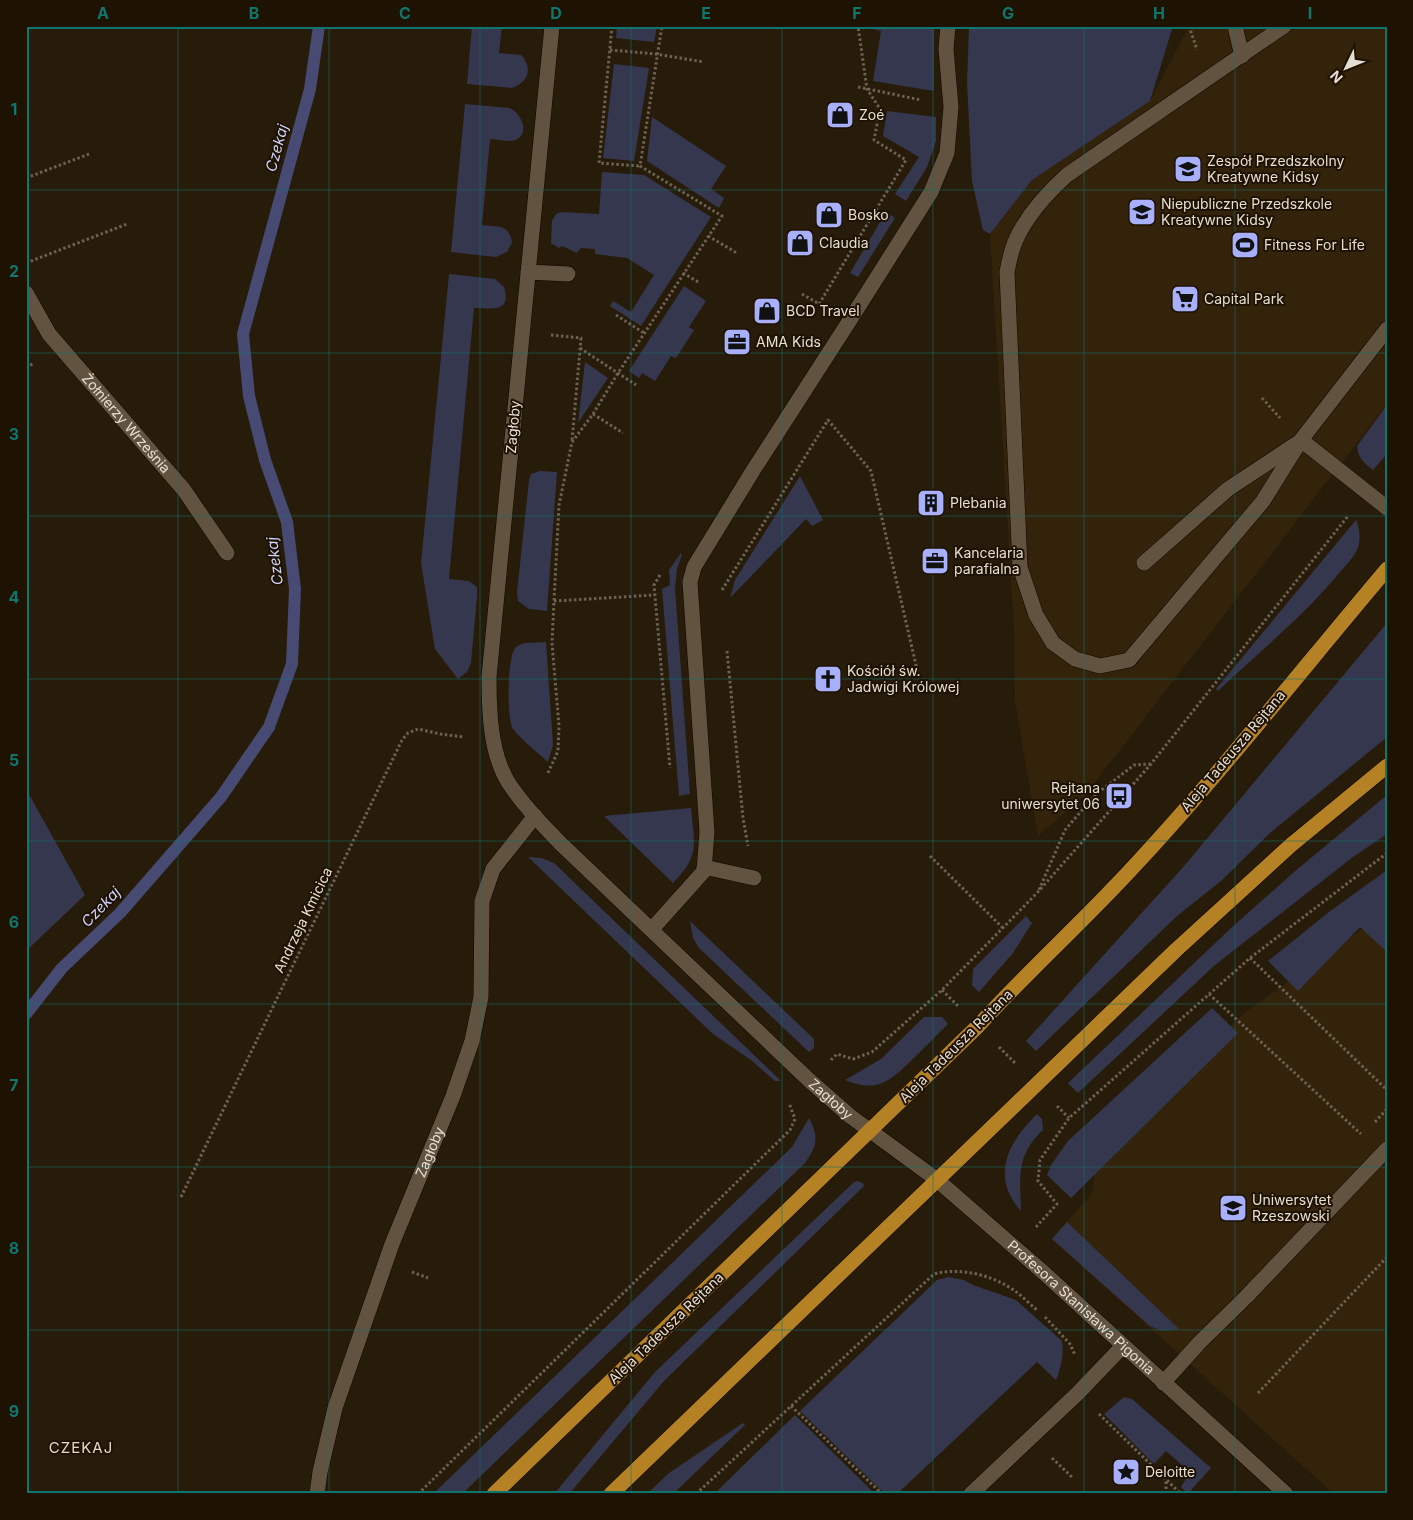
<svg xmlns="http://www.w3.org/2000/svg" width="1413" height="1520" viewBox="0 0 1413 1520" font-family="Inter,sans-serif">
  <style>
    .built { fill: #34230b }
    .green { fill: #35374f }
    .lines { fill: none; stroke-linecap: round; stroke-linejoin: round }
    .stream { stroke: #474b73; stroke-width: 12 }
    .minor-casing { stroke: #100500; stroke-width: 16 }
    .major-casing { stroke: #100500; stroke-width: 16 }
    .path { stroke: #6c6152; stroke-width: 3; stroke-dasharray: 2.5 2.5; stroke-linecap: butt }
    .minor { stroke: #625341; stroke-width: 15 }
    .major { stroke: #b58125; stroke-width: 15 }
    .grid { fill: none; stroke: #0f766e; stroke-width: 1; stroke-opacity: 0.55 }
    .labels { text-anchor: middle; stroke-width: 4; stroke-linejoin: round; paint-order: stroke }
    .poi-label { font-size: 14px; fill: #e7ded3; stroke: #1e1203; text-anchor: start }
    .street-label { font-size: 14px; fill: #e7ded3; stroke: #1e1203 }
    .water-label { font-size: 15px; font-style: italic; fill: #cdd3fc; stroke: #1e1203 }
    .neighbourhood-label { font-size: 15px; letter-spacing: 1px; fill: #e7d6c1; stroke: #1e1203 }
    .neatline { fill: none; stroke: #0f766e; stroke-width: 2 }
    .grid-label { font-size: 16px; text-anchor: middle; font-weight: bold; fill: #0f766e }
  </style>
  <rect width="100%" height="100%" fill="#271b0a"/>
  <path class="built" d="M1189 26H1387V404L1086 794 1038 836 1015 700 1014 629 990 234 1032 180 1150 101Z
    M1387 911V1494H1334L1052 1239 1092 1193 1098 1150 1243 1014Z"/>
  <path class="green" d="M472 26H502L499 53 521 55C533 68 529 82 512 88L467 84Z
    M617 26H657L654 42 616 38Z
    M862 26H934V91L873 81 881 31Z
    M969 26H1173L1150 101 1032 180 990 234 983 230 972 181 967 83Z
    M614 64 649 68 634 161 603 158Z
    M465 104 509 108C521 112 531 134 515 140 508 143 498 139 490 139L482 225C497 227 510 224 512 243L507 252 496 257 451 252Z
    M887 111 936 117V141L927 167 906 201 895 194 919 157 883 136Z
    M652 117 726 166 711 189 724 198 719 208 647 161Z
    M602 172 644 175 711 217 641 326 610 306 613 301 631 312 654 275 627 258 595 254V249L581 248 577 253 562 246 559 248 551 243 552 221 556 214 561 212 599 214Z
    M886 212 895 218 858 277 850 273Z
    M449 274 495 279 504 287C512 314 491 308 474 308L449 579 469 581 477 587V596L471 663 467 672 458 679 435 649 421 563Z
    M684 286 706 301 689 327 694 330 676 358 671 356 655 381 642 373 639 378 629 371Z
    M585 362 608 378 578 423Z
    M1387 405V454L1373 470C1364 463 1358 458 1357 446Z
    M540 471 557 472 547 611 529 609 518 601 517 592 529 480 531 474Z
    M800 476 823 520 812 526 806 519 730 598 735 580Z
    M1356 520C1360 529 1361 542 1357 550 1352 560 1342 569 1335 578 1300 619 1257 654 1218 691L1216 689Z
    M681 553 682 555 677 569 675 588 690 794 679 796 662 589 670 585 669 570Z
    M1387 623V737L1270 833 1221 881 1177 916 1036 1051 1026 1041 1185 865Z
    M546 642 553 745 548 762C540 755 515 734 512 727 507 715 507 655 516 647 523 641 537 643 546 642Z
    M26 789 85 895 26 951Z
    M1387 795V834L1353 857 1215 965 1078 1093 1068 1083 1230 929 1294 872Z
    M691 808C694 843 701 855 673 883L604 816Z
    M528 857 541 858 554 863 781 1081H775L751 1060 713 1034Z
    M1387 870V952L1360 927 1298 991 1268 961 1329 912Z
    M1026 916 1032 923 1013 953 979 992 972 985 973 969Z
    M690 921 814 1039V1048L809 1052 699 948 693 938Z
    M1212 1008 1238 1033 1071 1198 1047 1175 1051 1165 1068 1141Z
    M924 1017H942L948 1024C937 1035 926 1046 915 1057 891 1080 879 1094 845 1080L881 1059Z
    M1037 1114 1042 1119 1043 1130C1016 1155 1020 1177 1021 1211 990 1177 1008 1142 1037 1114Z
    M809 1118C819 1137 817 1146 805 1163L462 1494H433L792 1147Z
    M857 1181 863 1183 864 1186 664 1381 569 1494H554L655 1372 853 1183Z
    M1067 1222 1179 1329 1162 1331 1150 1326 1052 1239Z
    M949 1277 964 1280 973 1285 1016 1300 1062 1341C1064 1355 1061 1367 1056 1380L1037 1362 897 1494H885L800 1411 933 1284 937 1280Z
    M1124 1397 1132 1399 1211 1468 1191 1490 1194 1494H1188L1181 1487 1190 1472 1166 1451 1154 1464 1104 1414Z
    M795 1415 875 1494H714Z
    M743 1423 745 1425 673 1494H647L669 1473Z"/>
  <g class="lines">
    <path class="stream" d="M26 1014 62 968 120 913 221 797 269 727 292 664 295 589 287 522 265 460 249 396 243 334 310 89 319 26"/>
    <defs>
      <g id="minor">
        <path id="s1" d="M552 26 489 677C489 711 490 752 508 782 523 805 542 824 560 843L810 1081 850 1116 936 1179 1044 1273 1286 1494"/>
        <path d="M1235 26 1242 56"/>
        <path d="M1284 26 1067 175C1046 194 1026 216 1015 242 1011 251 1009 262 1007 272L1020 567 1036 615 1053 643 1075 659 1100 666 1129 660 1263 501 1301 440 1387 329"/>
        <path d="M528 272 568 274"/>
        <path id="s2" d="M26 293 49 334 184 490 227 553"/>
        <path d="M1301 440 1387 508"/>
        <path d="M1144 563 1228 489 1296 444"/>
        <path d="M704 867 754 878"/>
        <path d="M652 929 704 871 707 832 690 582 694 567 754 469 850 320 931 192 947 153 951 107 946 49 948 26"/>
        <path d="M1163 1383 1200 1342 1246 1297 1387 1149"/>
        <path id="s3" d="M317 1494 320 1472 335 1408 392 1244 453 1096 472 1041 481 997 482 901 493 869 535 816"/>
        <path d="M971 1494 1077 1394 1123 1346"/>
      </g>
      <path id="major" d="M494 1494 978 1026C1029 970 1086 919 1137 863 1224 769 1304 667 1387 569
        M611 1494 1176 950 1291 845 1387 766"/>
    </defs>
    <use href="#minor" class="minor-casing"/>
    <use href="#major" class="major-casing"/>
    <path class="path" d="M612 26 599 163 640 166
      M1189 26 1197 50
      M610 50 656 54 704 62
      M858 87 921 100
      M26 178 89 154
      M708 236 737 253
      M26 263 127 224
      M683 273 700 283
      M802 294 821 305
      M819 304 906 160 874 140 880 109 867 89 858 26
      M616 315 644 333
      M551 335 581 338 572 441
      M580 348 636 385
      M26 368 34 363
      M1262 398 1280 418
      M593 414 623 433
      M660 575 654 585 670 768
      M722 590 828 420 871 471 919 678
      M554 601 655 595
      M727 651 743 818 748 846
      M548 773 558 751 559 726 552 643 554 601 559 505 572 442 593 414 618 373 722 216 640 166 662 26
      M930 856 1003 928
      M1039 890 1065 830 1095 795 1134 765 1151 764
      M1250 958 1387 1090
      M942 990 958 1006
      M1209 994 1361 1134
      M999 1047 1016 1064
      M831 1060 837 1054 853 1059 872 1052 942 990 1037 893 1151 764 1348 516
      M1057 1106 1069 1118
      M1375 1122 1387 1109
      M181 1197 402 740 408 733 418 729 440 734 464 737
      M1036 1227 1057 1204 1038 1181 1040 1160 1069 1118 1250 958 1387 853
      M412 1272 428 1278
      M1045 1317 1070 1344 1075 1355
      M1258 1393 1387 1257
      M791 1406 882 1494
      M1099 1414 1181 1494
      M1052 1458 1073 1478
      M418 1494 790 1130 795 1119 789 1103
      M696 1494 934 1274C960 1267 993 1275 1015 1291 1023 1297 1031 1305 1038 1311
      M1166 1494V1480"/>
    <use href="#minor" class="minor"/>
    <use href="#major" class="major"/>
  </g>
  <path class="grid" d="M178 26V1494M329 26V1494M480 26V1494M631 26V1494M782 26V1494M933 26V1494M1084 26V1494M1235 26V1494M26 190H1387M26 353H1387M26 516H1387M26 679H1387M26 841H1387M26 1004H1387M26 1167H1387M26 1330H1387"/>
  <defs>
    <symbol id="shop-square" viewBox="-11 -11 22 22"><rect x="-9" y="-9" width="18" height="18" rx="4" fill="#a8b0fc" stroke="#1e1203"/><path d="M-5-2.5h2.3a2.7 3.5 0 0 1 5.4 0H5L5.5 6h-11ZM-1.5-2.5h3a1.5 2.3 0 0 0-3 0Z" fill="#111"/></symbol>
    <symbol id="school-square" viewBox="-11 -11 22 22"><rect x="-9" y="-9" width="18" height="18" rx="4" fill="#a8b0fc" stroke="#1e1203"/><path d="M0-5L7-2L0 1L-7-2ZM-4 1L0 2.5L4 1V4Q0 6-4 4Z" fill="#111"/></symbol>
    <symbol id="stadium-square" viewBox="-11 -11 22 22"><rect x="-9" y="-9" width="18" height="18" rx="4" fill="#a8b0fc" stroke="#1e1203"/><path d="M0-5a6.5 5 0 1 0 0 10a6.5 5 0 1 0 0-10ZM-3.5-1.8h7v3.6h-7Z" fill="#111"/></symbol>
    <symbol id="supermarket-square" viewBox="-11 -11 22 22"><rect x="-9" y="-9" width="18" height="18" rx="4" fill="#a8b0fc" stroke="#1e1203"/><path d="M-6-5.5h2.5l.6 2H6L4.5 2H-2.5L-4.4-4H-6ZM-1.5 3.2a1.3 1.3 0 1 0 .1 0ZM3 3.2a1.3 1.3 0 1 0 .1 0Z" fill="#111"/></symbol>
    <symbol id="office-square" viewBox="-11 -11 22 22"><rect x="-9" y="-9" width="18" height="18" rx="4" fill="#a8b0fc" stroke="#1e1203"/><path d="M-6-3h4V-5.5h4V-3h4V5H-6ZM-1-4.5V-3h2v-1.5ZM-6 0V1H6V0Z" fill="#111"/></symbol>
    <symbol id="building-square" viewBox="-11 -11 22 22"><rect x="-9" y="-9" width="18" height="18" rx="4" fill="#a8b0fc" stroke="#1e1203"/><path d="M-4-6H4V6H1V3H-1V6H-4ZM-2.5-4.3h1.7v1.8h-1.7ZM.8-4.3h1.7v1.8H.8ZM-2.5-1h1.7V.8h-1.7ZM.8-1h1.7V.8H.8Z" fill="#111"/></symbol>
    <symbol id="church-square" viewBox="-11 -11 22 22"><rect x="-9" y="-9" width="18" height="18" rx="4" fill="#a8b0fc" stroke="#1e1203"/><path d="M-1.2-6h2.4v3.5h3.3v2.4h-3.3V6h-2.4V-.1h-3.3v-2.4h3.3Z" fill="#111"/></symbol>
    <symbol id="bus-square" viewBox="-11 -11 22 22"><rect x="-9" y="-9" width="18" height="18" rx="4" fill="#a8b0fc" stroke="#1e1203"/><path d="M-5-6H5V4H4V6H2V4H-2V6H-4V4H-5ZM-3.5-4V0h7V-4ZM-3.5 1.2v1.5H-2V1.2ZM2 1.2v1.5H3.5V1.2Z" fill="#111"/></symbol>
    <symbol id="university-square" viewBox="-11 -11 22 22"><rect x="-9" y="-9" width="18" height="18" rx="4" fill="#a8b0fc" stroke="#1e1203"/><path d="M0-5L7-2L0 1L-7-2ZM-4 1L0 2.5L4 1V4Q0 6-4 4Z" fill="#111"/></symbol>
    <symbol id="sight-square" viewBox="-11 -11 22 22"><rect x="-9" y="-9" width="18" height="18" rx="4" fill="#a8b0fc" stroke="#1e1203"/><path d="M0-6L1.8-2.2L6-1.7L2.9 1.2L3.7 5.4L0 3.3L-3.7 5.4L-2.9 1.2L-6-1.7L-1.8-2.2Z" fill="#111"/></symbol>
  </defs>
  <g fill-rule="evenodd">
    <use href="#shop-square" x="824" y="99" width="32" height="32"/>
    <use href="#school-square" x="1172" y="153" width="32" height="32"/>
    <use href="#school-square" x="1126" y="196" width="32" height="32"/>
    <use href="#shop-square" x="813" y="199" width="32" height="32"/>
    <use href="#shop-square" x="784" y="227" width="32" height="32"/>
    <use href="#stadium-square" x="1229" y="229" width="32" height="32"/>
    <use href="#supermarket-square" x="1169" y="283" width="32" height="32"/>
    <use href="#shop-square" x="751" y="295" width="32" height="32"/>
    <use href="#office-square" x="721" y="326" width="32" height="32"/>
    <use href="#building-square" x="915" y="487" width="32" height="32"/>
    <use href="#office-square" x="919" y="545" width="32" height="32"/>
    <use href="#church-square" x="812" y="663" width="32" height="32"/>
    <use href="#bus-square" x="1103" y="780" width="32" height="32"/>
    <use href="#university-square" x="1217" y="1192" width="32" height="32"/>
    <use href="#sight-square" x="1110" y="1456" width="32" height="32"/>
  </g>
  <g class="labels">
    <g class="poi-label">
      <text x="859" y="120">Zoé</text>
      <text x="1207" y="166">Zespół Przedszkolny<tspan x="1207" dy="16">Kreatywne Kidsy</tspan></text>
      <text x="1161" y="209">Niepubliczne Przedszkole<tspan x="1161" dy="16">Kreatywne Kidsy</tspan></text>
      <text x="848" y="220">Bosko</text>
      <text x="819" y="248">Claudia</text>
      <text x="1264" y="250">Fitness For Life</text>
      <text x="1204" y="304">Capital Park</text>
      <text x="786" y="316">BCD Travel</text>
      <text x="756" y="347">AMA Kids</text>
      <text x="950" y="508">Plebania</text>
      <text x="954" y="558">Kancelaria<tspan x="954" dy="16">parafialna</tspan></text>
      <text x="847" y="676">Kościół św.<tspan x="847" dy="16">Jadwigi Królowej</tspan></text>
      <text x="1100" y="793" text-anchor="end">Rejtana<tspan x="1100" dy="16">uniwersytet 06</tspan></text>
      <text x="1252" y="1205">Uniwersytet<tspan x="1252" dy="16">Rzeszowski</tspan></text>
      <text x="1145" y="1477">Deloitte</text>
    </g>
    <g class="street-label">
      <text dy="5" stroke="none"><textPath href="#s2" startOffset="165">Żołnierzy Września</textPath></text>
      <text transform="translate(513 427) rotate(-85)" y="5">Zagłoby</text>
      <text transform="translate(1233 751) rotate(-50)" y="5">Aleja Tadeusza Rejtana</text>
      <text transform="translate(303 920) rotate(-64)" y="5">Andrzeja Kmicica</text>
      <text transform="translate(956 1046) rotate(-45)" y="5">Aleja Tadeusza Rejtana</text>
      <text dy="5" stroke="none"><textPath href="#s1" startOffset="1215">Zagłoby</textPath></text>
      <text dy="5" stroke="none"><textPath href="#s3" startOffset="361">Zagłoby</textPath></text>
      <text dy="5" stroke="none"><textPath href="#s1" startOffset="1541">Profesora Stanisława Pigonia</textPath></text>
      <text transform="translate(666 1328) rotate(-44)" y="5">Aleja Tadeusza Rejtana</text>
    </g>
    <g class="water-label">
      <text transform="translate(277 148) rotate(-75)" y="5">Czekaj</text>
      <text transform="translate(275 561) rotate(-97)" y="5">Czekaj</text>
      <text transform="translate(101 907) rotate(-46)" y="5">Czekaj</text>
    </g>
    <g class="neighbourhood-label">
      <text x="81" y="1453">CZEKAJ</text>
    </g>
  </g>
  <rect width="1413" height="1520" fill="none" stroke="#1e1203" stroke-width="55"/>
  <g transform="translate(1346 68) rotate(227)" stroke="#1e1203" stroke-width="4" paint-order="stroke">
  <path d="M0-4L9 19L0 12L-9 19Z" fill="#e7ded3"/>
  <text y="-8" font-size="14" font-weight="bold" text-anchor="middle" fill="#e7ded3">N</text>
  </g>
  <rect x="28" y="28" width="1358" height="1464" class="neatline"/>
  <g class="grid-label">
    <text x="103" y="19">A</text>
    <text x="254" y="19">B</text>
    <text x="405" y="19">C</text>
    <text x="556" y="19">D</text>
    <text x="706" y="19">E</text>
    <text x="857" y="19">F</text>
    <text x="1008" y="19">G</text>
    <text x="1159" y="19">H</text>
    <text x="1310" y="19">I</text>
    <text x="14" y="115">1</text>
    <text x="14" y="277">2</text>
    <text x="14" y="440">3</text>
    <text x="14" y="603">4</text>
    <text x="14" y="766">5</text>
    <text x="14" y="928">6</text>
    <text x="14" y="1091">7</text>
    <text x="14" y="1254">8</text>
    <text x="14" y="1417">9</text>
  </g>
</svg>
